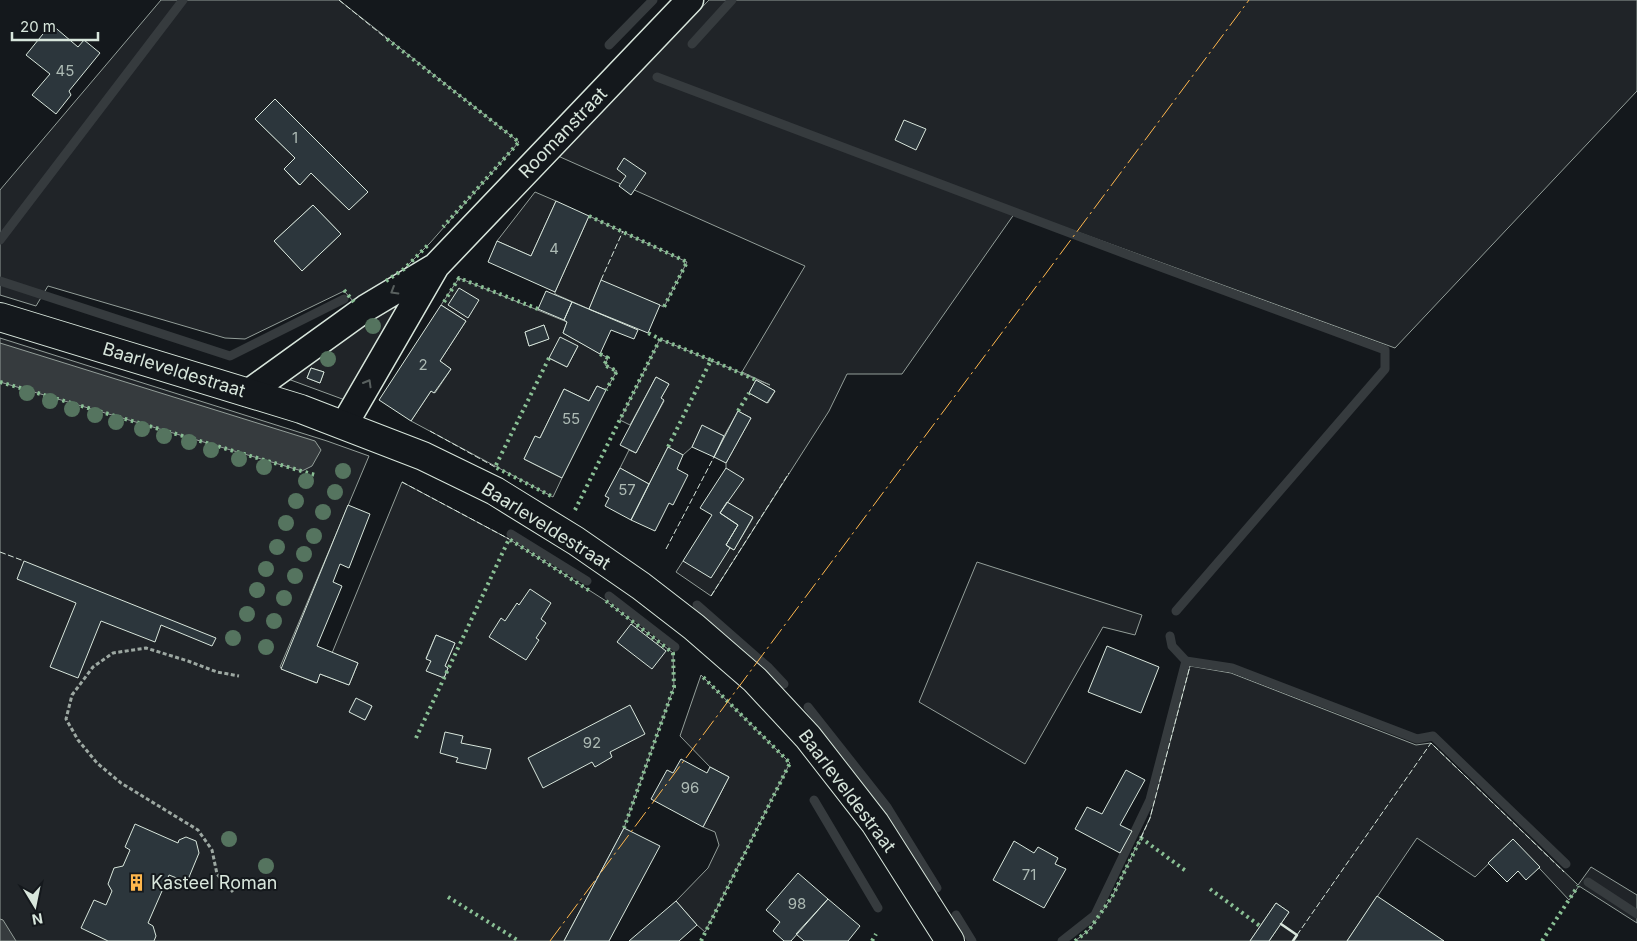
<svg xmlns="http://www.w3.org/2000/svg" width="1637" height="941" viewBox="0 0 1637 941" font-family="Inter,sans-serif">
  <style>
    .green { fill: #202428; stroke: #939e99; fill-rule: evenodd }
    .water { fill: #363b3e; stroke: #939e99 }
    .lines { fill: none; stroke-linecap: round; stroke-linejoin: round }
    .stream { stroke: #363b3e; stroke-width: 9 }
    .building { fill: #2c363c; stroke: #d8e6dc }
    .street-casing { stroke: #d8e6dc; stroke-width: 29 }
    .secondary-casing { stroke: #d8e6dc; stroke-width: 30 }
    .path { stroke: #9da8a2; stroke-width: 3; stroke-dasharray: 4 2.5; stroke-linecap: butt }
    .street { stroke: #14181c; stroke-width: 26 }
    .secondary { stroke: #14181c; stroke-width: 28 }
    .hedge { stroke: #8ac095; stroke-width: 4; stroke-dasharray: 2.5 4; stroke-linecap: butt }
    .fence { stroke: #d8e6dc; stroke-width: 1; stroke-dasharray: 6 2.5; stroke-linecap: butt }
    .wall { stroke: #d8e6dc; stroke-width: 2.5 }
    .power { stroke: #ffb74d; stroke-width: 1; stroke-dasharray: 18 4 2.5 4; stroke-linecap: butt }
    .tree { fill: #55745f }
    .oneway { stroke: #59605f }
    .labels { text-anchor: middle; stroke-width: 4; stroke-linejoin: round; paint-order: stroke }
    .number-label { font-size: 15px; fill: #adbab4 }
    .street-label { font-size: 18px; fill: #d8e6dc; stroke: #14181c }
    .poi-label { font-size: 18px; fill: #d8e6dc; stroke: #14181c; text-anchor: start }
  </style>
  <rect width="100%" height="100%" fill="#14181c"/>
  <path class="green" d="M161 0H339L519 142 430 243 404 269 354 302 344 291 245 339 225 338 48 286 36 306 0 295V190ZM275 99 367 192 349 210 311 173 299 185 284 169 295 158 255 119ZM313 205 341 234 302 271 274 241Z
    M709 0H1637V91L1395 348 1017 210 902 374H847L829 411 711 596 676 572 683 561 730 548 734 550 753 518 727 502 726 468V463L751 418 738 411 724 436 702 426 692 447 683 455 668 447 649 484 620 468 629 450 636 453 664 401 661 398 669 384 656 377 630 425 620 420 660 339 770 385 742 372 805 266 558 156ZM756 380 775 391 768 403 749 393Z
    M535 192 556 201 531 256 497 241Z
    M589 216 687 262 664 307 601 281 589 309 555 294V292Z
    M459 278 567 322 563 333 608 358 605 365 617 371 606 390 597 386 589 401 564 389 540 438 535 437 524 459 562 478 553 497 411 421 431 391 435 393 451 369 440 361 466 321 441 305ZM544 325 548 339 529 346 525 332ZM578 346 567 367 549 358Z
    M396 302 404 305 345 400 288 379ZM311 368 324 372 320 383 307 378Z
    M0 338 327 441 369 456 280 667 282 669 316 683 320 674 349 685 358 663 332 653 402 482 509 539 606 601 673 653 674 687 624 828 564 941H0ZM436 635 455 643 445 666 448 668 444 678 427 671 431 661 426 658ZM356 699 372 706 365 720 350 712Z
    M977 562 1142 615 1135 635 1103 627 1025 764 919 702Z
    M1190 666 1231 673 1416 745 1431 743 1578 885 1591 867 1637 895V923L1579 886 1569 900 1513 840 1475 877 1417 838 1347 941H1269L1289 912 1276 903 1250 941H1075L1089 930 1112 897 1150 818Z
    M701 675 790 763 705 932 697 925 676 901 708 868 719 845 715 832 703 827 729 777 710 767 680 736Z"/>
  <path class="water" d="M0 343 315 441 321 450 312 466 302 471 0 382Z
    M0 919 3 920 16 941H0Z"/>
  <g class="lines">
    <path class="stream" d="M692 44 732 0
      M609 45 653 0
      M657 77 1131 256 1385 350V369L1176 611
      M0 240 183 0
      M0 281 230 356 344 299
      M511 534 587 581
      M609 596 675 647
      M697 605 769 668 784 684
      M1186 661 1232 668 1417 739 1433 736 1566 864
      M808 707 887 807 937 888
      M814 800 878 908
      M1588 882 1637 914
      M956 915 972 941
      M1062 941 1095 915 1150 800 1186 661 1172 646 1170 636"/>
  </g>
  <path class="building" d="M51 24 78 47 84 40 100 53 69 91 71 95 56 114 32 95 50 74 26 55Z
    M275 99 368 192 349 210 311 173 300 185 284 169 295 158 255 119Z
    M904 120 926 129 916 150 895 140Z
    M624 158 646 173 631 195 619 186 626 176 617 169Z
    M556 201 589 216 555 292 488 262 497 241 531 256Z
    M313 205 341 234 302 271 274 241Z
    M601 280 660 305 648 333 589 309Z
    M459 288 479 300 468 318 448 305Z
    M546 291 572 302 564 320 538 309Z
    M572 302 638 330 634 339 611 330 600 354 563 333 567 322 564 320Z
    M441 305 466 321 440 361 451 369 434 393 431 391 411 421 379 400Z
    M544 325 549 339 529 346 525 332Z
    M560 337 578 346 567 367 549 358Z
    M311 368 324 372 320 383 307 378Z
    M656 377 669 384 661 398 664 400 636 453 620 445Z
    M756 380 775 391 767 403 749 393Z
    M597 386 606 390 562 478 524 459 535 436 540 438 564 389 589 401Z
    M738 411 751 418 726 463 714 457Z
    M702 425 724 436 714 457 692 447Z
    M668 447 683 455 677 469 688 475 673 505 669 503 655 531 631 520Z
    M620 468 649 484 631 520 605 506 609 498 605 496Z
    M726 468 744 479 720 513 738 525 726 545 730 548 711 578 683 561 712 515 700 508Z
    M727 502 753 517 734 550 726 545 738 525 720 513Z
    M348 505 370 514 349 568 340 564 333 582 342 586 317 646 358 663 349 685 320 674 317 683 281 669Z
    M24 561 216 638 212 646 161 625 155 642 101 621 78 678 50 667 76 603 17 579Z
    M530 589 551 603 541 619 546 623 536 638 539 640 526 660 489 637 501 618 505 621 517 603 519 605Z
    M631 624 666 651 652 669 617 642Z
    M436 635 455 643 445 666 448 668 444 678 426 671 431 661 426 659Z
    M1107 646 1159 667 1141 713 1088 692Z
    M356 698 372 706 365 720 349 712Z
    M630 705 645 734 610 752 612 757 595 767 592 762 543 788 528 758Z
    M445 732 463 736 461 743 491 749 486 769 456 762 458 758 440 753Z
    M681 759 707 773 710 767 729 777 703 827 651 799 667 770 673 773Z
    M1126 770 1145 780 1120 825 1132 831 1120 853 1075 829 1087 807 1102 814Z
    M135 824 178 843 179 840 186 837 196 841 199 853 187 882 169 875 148 923 153 926 156 936 154 941H108L81 928 94 900 106 905 112 891 108 884 114 868 123 866 130 850 125 847Z
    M624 828 660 846 609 941H564Z
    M1513 839 1540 867 1526 880 1518 871 1507 882 1488 863Z
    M1014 841 1034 853 1038 847 1058 858 1055 864 1066 869 1044 908 993 880Z
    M798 873 828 899 791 941H784L773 931 780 922 766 910Z
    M1377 896 1444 941H1347Z
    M828 899 860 926 848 941H804L796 934Z
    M676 901 697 925 679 941H629Z
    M1276 903 1289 912 1269 941H1250Z"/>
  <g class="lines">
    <defs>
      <path id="street" d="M248 393 366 308 433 268
        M344 425 436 266 690 0"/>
      <path id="secondary" d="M0 317 301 409 423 456 495 491 576 541 641 586 694 627 755 680 808 737 875 823 950 941"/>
    </defs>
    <use href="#street" class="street-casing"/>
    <use href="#secondary" class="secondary-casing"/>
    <path class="path" d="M233 892 217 874 212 850 198 830 121 783 97 763 78 740 66 719 72 695 93 667 113 653 146 648 188 661 217 672 239 676"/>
    <use href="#street" class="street"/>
    <use href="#secondary" class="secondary"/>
    <path class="hedge" d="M387 39 519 142 443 227
      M589 216 687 262 664 307
      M386 281 404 269 430 243
      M344 290 354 302 355 301
      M444 302 459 278 538 309
      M660 339 711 360 668 447
      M600 354 608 358 604 365 617 371 606 390
      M549 358 495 467 553 497
      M711 360 756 380
      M0 382 315 475
      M738 411 749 393
      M575 510 660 339 648 333
      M606 601 673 653 674 687 624 828
      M416 738 509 539 590 591
      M1210 889 1260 926
      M448 897 519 941
      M701 941 790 763 701 675
      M872 941 876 934
      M1075 941 1089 930 1112 897 1141 838 1186 871
      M1542 941 1578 886"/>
    <path class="fence" d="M339 0 387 39
      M601 280 623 231
      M430 431 495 467
      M402 482 509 539
      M666 549 714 457
      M0 552 24 561
      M711 596 789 473
      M1141 838 1150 818 1190 666
      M1297 935 1431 743 1564 872"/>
    <path class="wall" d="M1281 924 1297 935 1293 941"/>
    <path class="power" d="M550 941 1249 0"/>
  </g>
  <g class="tree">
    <circle cx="373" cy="326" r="8"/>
    <circle cx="328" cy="359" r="8"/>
    <circle cx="27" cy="393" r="8"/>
    <circle cx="50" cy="401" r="8"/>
    <circle cx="72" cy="409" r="8"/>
    <circle cx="95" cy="415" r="8"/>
    <circle cx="116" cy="422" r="8"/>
    <circle cx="142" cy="429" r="8"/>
    <circle cx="164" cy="436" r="8"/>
    <circle cx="189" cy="442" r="8"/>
    <circle cx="211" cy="450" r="8"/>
    <circle cx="239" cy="459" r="8"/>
    <circle cx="264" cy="467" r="8"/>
    <circle cx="343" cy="471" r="8"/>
    <circle cx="306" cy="481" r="8"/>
    <circle cx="335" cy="492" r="8"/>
    <circle cx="296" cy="501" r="8"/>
    <circle cx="323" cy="512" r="8"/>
    <circle cx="286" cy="523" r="8"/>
    <circle cx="314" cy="536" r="8"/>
    <circle cx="277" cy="547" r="8"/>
    <circle cx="304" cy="554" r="8"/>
    <circle cx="266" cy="569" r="8"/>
    <circle cx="295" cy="576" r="8"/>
    <circle cx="257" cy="590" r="8"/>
    <circle cx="284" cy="598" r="8"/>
    <circle cx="247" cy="614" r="8"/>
    <circle cx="274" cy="621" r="8"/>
    <circle cx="233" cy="638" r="8"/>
    <circle cx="266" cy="647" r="8"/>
    <circle cx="229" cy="839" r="8"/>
    <circle cx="266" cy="866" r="8"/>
  </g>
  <defs><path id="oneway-chevron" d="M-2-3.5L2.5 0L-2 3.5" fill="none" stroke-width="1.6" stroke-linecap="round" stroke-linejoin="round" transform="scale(1.25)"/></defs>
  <g class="oneway">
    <use href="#oneway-chevron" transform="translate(394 291) rotate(149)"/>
    <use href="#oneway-chevron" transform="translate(368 383) rotate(-60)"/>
  </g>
  <defs>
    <symbol id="building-bare" viewBox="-9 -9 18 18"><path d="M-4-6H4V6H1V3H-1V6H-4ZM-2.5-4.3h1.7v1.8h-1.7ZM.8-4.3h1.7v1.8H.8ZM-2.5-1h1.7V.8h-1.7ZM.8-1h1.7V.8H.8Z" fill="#ffb74d" stroke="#14181c" stroke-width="2.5" paint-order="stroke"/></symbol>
  </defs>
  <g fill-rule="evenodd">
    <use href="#building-bare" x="124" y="870" width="25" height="25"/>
  </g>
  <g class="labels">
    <g class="number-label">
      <text x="65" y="76">45</text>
      <text x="295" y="143">1</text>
      <text x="554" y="254">4</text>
      <text x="423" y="370">2</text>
      <text x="571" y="424">55</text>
      <text x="627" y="495">57</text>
      <text x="592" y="748">92</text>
      <text x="690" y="793">96</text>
      <text x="1029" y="880">71</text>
      <text x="797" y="909">98</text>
    </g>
    <g class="street-label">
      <text transform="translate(563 133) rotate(-46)" y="6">Roomanstraat</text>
      <text transform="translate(174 370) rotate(17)" y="6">Baarleveldestraat</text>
      <text transform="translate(546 526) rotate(32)" y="6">Baarleveldestraat</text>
      <text transform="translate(847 791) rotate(53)" y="6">Baarleveldestraat</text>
    </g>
    <g class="poi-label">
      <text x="151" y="889">Kasteel Roman</text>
    </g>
  </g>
  <g transform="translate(35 906) rotate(170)" stroke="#14181c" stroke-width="4" paint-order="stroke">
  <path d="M0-4L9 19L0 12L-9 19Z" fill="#d8e6dc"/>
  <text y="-8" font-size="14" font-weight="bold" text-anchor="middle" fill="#d8e6dc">N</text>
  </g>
  <path d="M12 32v8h86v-8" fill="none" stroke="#d8e6dc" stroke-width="2.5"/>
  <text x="20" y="32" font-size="15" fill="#d8e6dc" stroke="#14181c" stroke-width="4" paint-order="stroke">20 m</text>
</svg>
